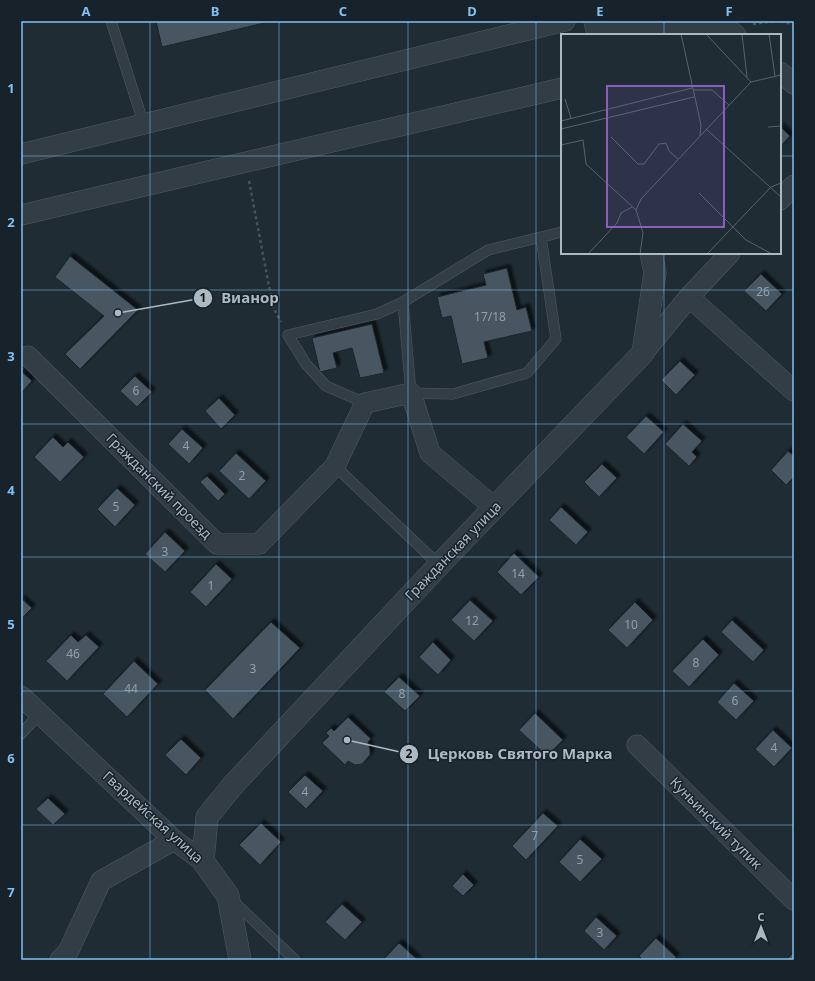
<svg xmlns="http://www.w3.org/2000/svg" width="815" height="981" viewBox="0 0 815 981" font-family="'Noto Sans',sans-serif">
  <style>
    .building { fill: #475760; stroke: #1a242c; filter: url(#shadow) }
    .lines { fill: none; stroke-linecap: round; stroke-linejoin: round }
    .service-casing { stroke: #505b63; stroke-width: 11 }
    .minor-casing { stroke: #505b63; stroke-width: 21 }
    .tertiary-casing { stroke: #505b63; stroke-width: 23 }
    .path { stroke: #435755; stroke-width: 2.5; stroke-dasharray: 3 3; stroke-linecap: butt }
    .service { stroke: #333d45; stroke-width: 10 }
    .minor { stroke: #333d45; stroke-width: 20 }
    .tertiary { stroke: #333d45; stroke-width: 22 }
    .grid { fill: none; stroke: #80c0f4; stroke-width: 1; stroke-opacity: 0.55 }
    .labels { text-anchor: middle; stroke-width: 3; stroke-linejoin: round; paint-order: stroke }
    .number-label { font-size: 12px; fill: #93a0aa }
    .street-label { font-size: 14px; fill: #acb9c2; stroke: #18222a }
    .inset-road { fill: none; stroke: #57646d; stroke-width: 1 }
    .view { fill: #8c5dc0; fill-opacity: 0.15; stroke: #8c5dc0; stroke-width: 2 }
    .inset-edge { fill: none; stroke: #acb9c2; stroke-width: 2 }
    .leader { fill: none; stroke: #acb9c2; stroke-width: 1.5 }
    .callout-dot { fill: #acb9c2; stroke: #18222a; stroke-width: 1.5 }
    .mark-label { font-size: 12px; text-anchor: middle; font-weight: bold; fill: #111 }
    .callout-label { font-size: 15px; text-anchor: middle; font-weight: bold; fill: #acb9c2; stroke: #18222a; stroke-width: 3; stroke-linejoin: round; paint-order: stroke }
    .neatline { fill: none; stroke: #80c0f4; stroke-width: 1.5 }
    .grid-label { font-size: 13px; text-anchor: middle; font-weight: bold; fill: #80c0f4 }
  </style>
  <defs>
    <filter id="shadow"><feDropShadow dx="3.5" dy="-3.5" stdDeviation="1" flood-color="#0009"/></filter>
  </defs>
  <rect width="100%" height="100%" fill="#1f2c34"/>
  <path class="building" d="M156 21H273L162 47Z
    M780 126 790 136 780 147Z
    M70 256 138 310 80 369 65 354 104 316 55 277Z
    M507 268 517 310 526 307 532 331 484 342 488 358 462 364 451 316 442 318 437 297 486 285 483 274Z
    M761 274 782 294 766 311 744 291Z
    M372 324 384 373 360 378 352 348 333 353 337 368 320 372 312 338Z
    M680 361 695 375 676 395 661 380Z
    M21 371 32 381 21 393Z
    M135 376 152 392 137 407 120 391Z
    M219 398 235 415 221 429 205 411Z
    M646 416 664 432 644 454 626 437Z
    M683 424 702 441 692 452 697 457 689 466 665 444Z
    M182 429 203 448 189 464 168 444Z
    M53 437 63 447 68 442 84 457 60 482 34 457Z
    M788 451 794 456V477L786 485 771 470Z
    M236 453 266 481 249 499 219 471Z
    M602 464 617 478 599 497 584 482Z
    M207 476 225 494 218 501 200 482Z
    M117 488 135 505 115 527 97 509Z
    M561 507 588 532 576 545 549 520Z
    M165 532 185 551 165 572 145 554Z
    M514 553 539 577 521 595 497 572Z
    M216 564 232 579 206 607 190 592Z
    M21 598 32 608 21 619Z
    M470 600 493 621 474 641 451 620Z
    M635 602 653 620 627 648 608 630Z
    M732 620 764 650 753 662 721 632Z
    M271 622 300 648 233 719 205 690Z
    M71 635 78 642 86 635 99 647 67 681 46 661Z
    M703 639 719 655 689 687 672 671Z
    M433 642 451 660 438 675 419 657Z
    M134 661 158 684 127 717 103 694Z
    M399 677 420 696 405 711 384 692Z
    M734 683 754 701 736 720 717 702Z
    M535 713 563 740 547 756 519 730Z
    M348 717 371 739 368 742 370 750V755L362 764 355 765 348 761 345 765 322 743 329 736 326 733 331 728 334 731Z
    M773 730 792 748 774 767 755 749Z
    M181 739 201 758 186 775 165 755Z
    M305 775 323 791 306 809 288 792Z
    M48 798 65 814 53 825 36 809Z
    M543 813 558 826 526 860 512 846Z
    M261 823 281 842 260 865 239 845Z
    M580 839 602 859 580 882 559 862Z
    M463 874 474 885 463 896 452 886Z
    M342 904 362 922 345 940 325 922Z
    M596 917 617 936 604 950 584 931Z
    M656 938 676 957 674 960H643L639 956Z
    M399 943 418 960H386L384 959Z
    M794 952V960H786Z"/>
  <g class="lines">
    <defs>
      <path id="service" d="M111 21 144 125
        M403 302 411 393 453 394 527 373 556 339 541 237
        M365 403 326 386 306 364 288 335 377 314 403 302 488 250 562 232
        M335 466 439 565
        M21 734 40 713
        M232 900 295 960"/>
      <path id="minor" d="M597 26 727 28 736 35
        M780 72 794 84
        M21 154 565 21
        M780 200 794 185
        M21 215 562 88
        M689 297 794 391
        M643 353 689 297 730 253
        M28 356 217 544H259L335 466 365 403 411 393 430 453 495 508
        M21 696 174 840 203 861
        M637 745 794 900
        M60 960 68 952 101 881 174 840"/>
      <path id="tertiary" d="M595 21 598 35
        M240 960 228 896 203 861 207 817 234 784 439 565 643 353 655 273 651 253"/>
    </defs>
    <use href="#service" class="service-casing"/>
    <use href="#minor" class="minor-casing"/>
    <use href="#tertiary" class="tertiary-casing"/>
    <path class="path" d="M781 21 794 25
      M753 24 776 21
      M249 181 273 307 281 322"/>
    <use href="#service" class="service"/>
    <use href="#minor" class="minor"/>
    <use href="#tertiary" class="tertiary"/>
  </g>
  <path class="grid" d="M150 21V960M279 21V960M408 21V960M536 21V960M664 21V35M21 156H562M780 156H794M664 253V960M21 290H794M21 424H794M21 557H794M21 691H794M21 825H794"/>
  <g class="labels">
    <g class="number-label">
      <text x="763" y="296">26</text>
      <text x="490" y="321">17/18</text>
      <text x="136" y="395">6</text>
      <text x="186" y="450">4</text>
      <text x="242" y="480">2</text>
      <text x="116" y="511">5</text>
      <text x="165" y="556">3</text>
      <text x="518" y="578">14</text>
      <text x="211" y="590">1</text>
      <text x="472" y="625">12</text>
      <text x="631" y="629">10</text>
      <text x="73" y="658">46</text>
      <text x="696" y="667">8</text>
      <text x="253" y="673">3</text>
      <text x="131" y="693">44</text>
      <text x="402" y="698">8</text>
      <text x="735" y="705">6</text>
      <text x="774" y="752">4</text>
      <text x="305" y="796">4</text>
      <text x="535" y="840">7</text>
      <text x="580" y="864">5</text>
      <text x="600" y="937">3</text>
    </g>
    <g class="street-label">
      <text transform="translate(159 486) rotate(45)" y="5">Гражданский проезд</text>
      <text transform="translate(453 551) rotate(-46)" y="5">Гражданская улица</text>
      <text transform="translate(153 817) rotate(42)" y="5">Гвардейская улица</text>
      <text transform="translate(716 823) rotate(45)" y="5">Куньинский тупик</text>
    </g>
  </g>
  <g transform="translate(561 34)">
    <rect width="220" height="220" fill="#1f2c34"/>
    <path class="inset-road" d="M120 0 140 91 139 102M145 0 190 48M181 0 186 43M208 0 214 42M132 56H151L168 71M4 65 10 84M0 87 131 54M207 93 220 92M0 95 133 63M145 95 220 163M50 103 77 130H83L98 110 105 109 108 117 117 125M0 111 22 106 25 130 75 176 82 199 79 220M138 159 185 206 211 220M75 176 80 165 190 48 220 41M27 220 56 189 60 179 71 173M146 220 210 153 220 149"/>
    <path class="view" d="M46 52H163V193H46Z"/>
    <rect width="220" height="220" class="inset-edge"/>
  </g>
  <path class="leader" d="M118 313L203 298M347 740L409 754"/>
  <g class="callout-dot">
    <circle cx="118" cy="313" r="4"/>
    <circle cx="347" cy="740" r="4"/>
    <circle cx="203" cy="298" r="10"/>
    <circle cx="409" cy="754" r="10"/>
  </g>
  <g class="mark-label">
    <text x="203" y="302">1</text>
    <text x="409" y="758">2</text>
  </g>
  <g class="callout-label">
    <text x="250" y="303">Вианор</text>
    <text x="520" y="759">Церковь Святого Марка</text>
  </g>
  <rect width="815" height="981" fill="none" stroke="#18222a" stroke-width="44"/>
  <g transform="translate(761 927)" stroke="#18222a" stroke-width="3" paint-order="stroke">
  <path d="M0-3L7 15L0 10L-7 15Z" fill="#acb9c2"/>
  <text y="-6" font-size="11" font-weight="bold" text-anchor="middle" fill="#acb9c2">С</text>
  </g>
  <rect x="22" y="22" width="771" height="937" class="neatline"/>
  <g class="grid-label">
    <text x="86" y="16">A</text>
    <text x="215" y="16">B</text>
    <text x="343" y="16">C</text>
    <text x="472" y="16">D</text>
    <text x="600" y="16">E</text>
    <text x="729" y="16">F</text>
    <text x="11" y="93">1</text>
    <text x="11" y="227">2</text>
    <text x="11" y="361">3</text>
    <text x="11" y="495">4</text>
    <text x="11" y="629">5</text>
    <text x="11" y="763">6</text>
    <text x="11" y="897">7</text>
  </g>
</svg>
